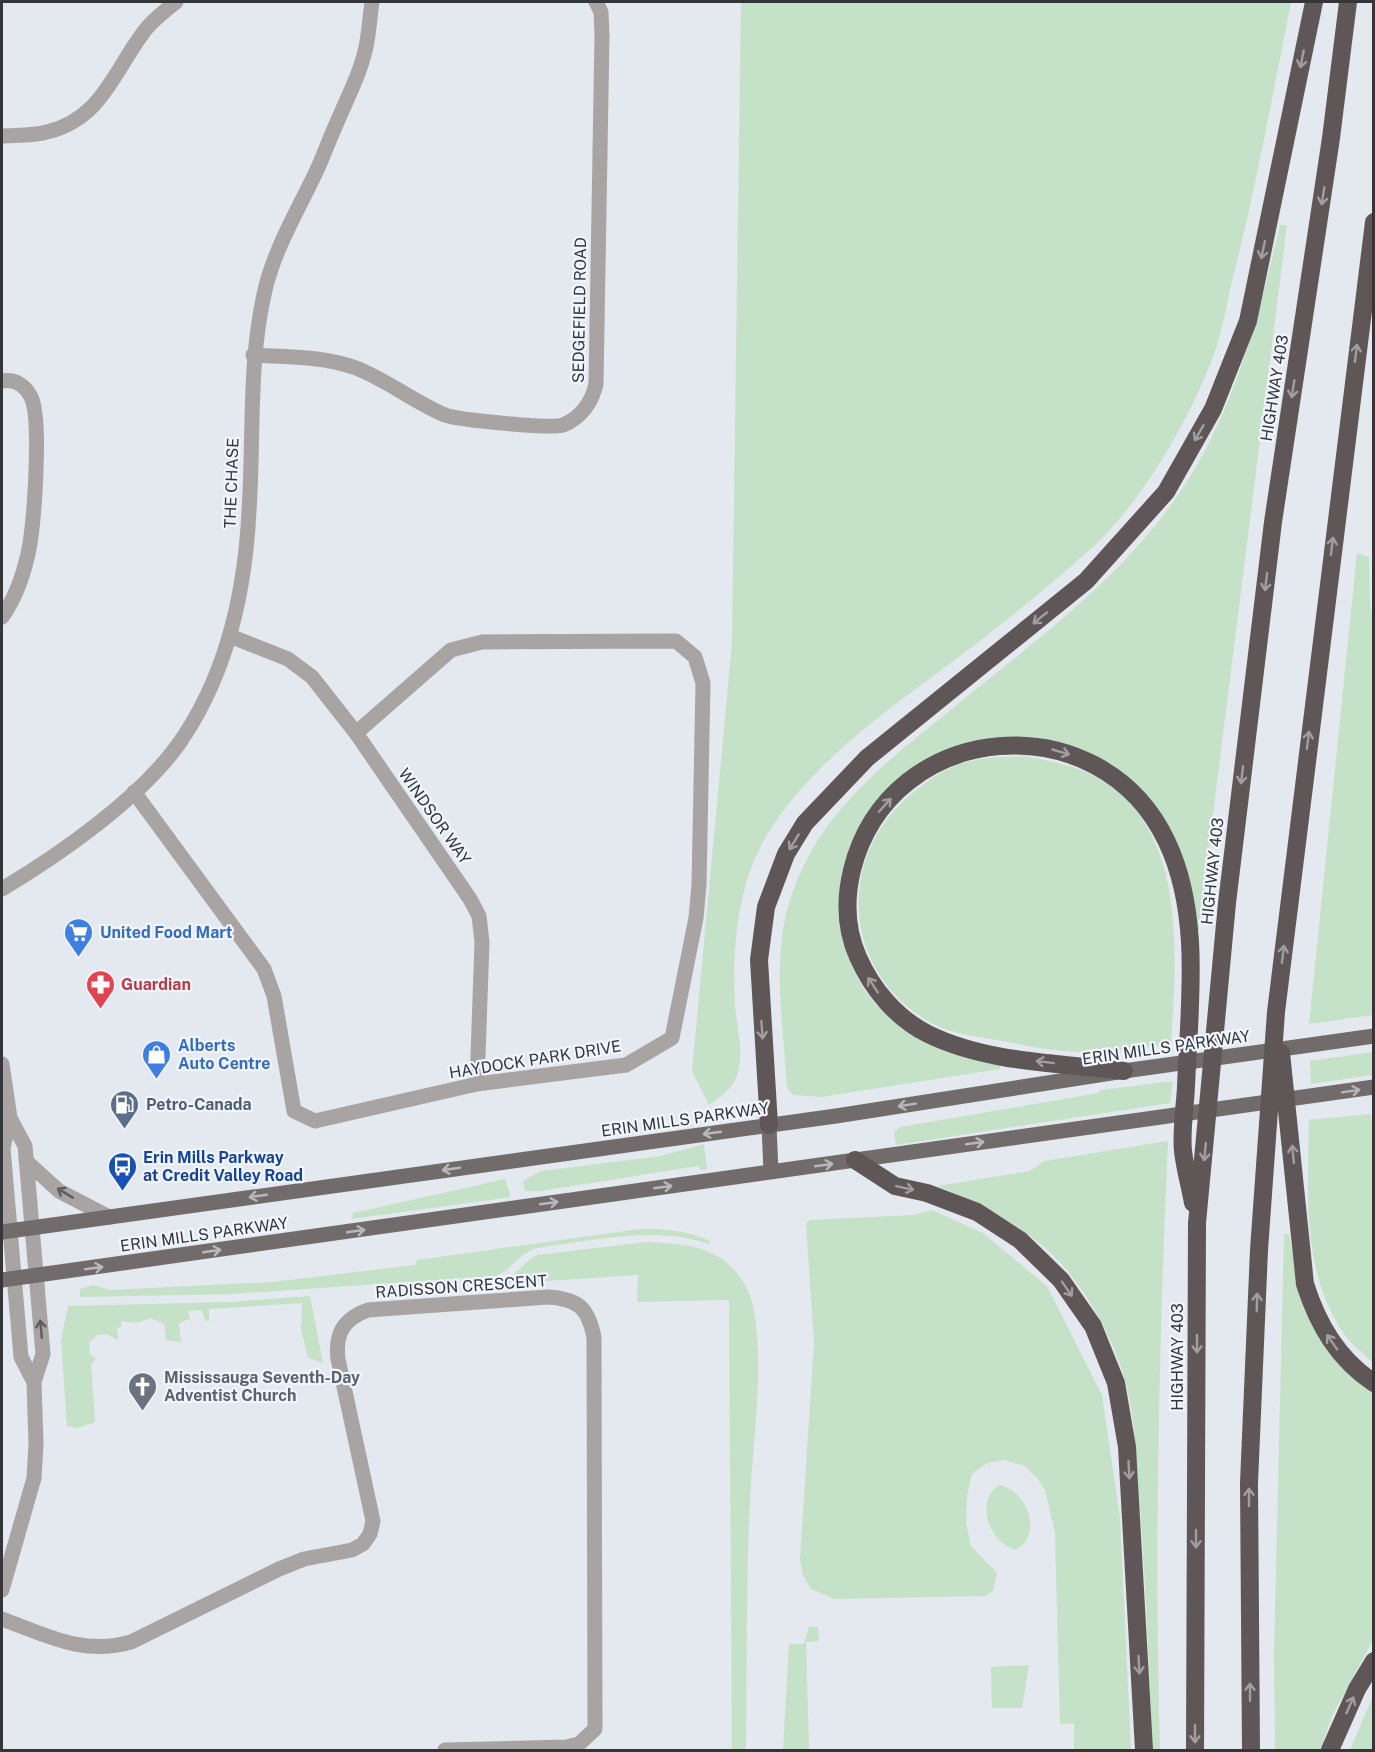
<svg xmlns="http://www.w3.org/2000/svg" width="1375" height="1752" viewBox="0 0 1375 1752" font-family="'Public Sans',sans-serif">
  <style>
    .green { fill: #c5e1c8 }
    .lines { fill: none; stroke-linecap: round; stroke-linejoin: round }
    .minor { stroke: #a8a4a4; stroke-width: 15 }
    .tertiary { stroke: #a8a4a4; stroke-width: 15 }
    .primary { stroke: #726b6b; stroke-width: 15 }
    .motorway { stroke: #5f5757; stroke-width: 18 }
    .oneway { stroke: #a19ea2 }
    .oneway2 { stroke: #b8b7bb }
    .oneway3 { stroke: #5d5c5e }
    .labels { text-anchor: middle; stroke-width: 4.5; stroke-linejoin: round; paint-order: stroke }
    .street-label { font-size: 16px; fill: #343639; stroke: #f1f5fd }
    .shop-label { font-size: 16px; font-weight: bold; fill: #366cbe; stroke: #f1f5fd; text-anchor: start }
    .health-label { font-size: 16px; font-weight: bold; fill: #be3a42; stroke: #f1f5fd; text-anchor: start }
    .service-label { font-size: 16px; font-weight: bold; fill: #4e5e75; stroke: #f1f5fd; text-anchor: start }
    .transit-label { font-size: 16px; font-weight: bold; fill: #164399; stroke: #f1f5fd; text-anchor: start }
    .worship-label { font-size: 16px; font-weight: bold; fill: #5b616d; stroke: #f1f5fd; text-anchor: start }
  </style>
  <rect width="100%" height="100%" fill="#e4e8ef"/>
  <path class="green" d="M741 2H1291C1273 92 1257 183 1234 273 1227 301 1223 330 1213 357 1188 423 1138 509 1084 555 1043 591 1000 626 956 659 888 710 814 760 768 833 737 884 732 948 735 1006 737 1028 744 1049 738 1072 735 1087 721 1097 709 1105L692 1071 732 643Z
    M1280 225H1287L1198 934H1196C1190 906 1187 876 1179 850 1170 819 1145 791 1119 772 1034 711 908 735 858 830 850 846 841 867 840 886 839 896 840 907 841 917 842 956 863 999 895 1022 926 1044 964 1053 1000 1064V1069L821 1097 793 1095 787 1088C784 1032 773 970 786 915 810 817 884 764 958 704 1035 641 1118 581 1176 498 1233 417 1258 320 1280 225Z
    M1357 553 1369 557 1370 604 1374 623 1373 1015 1309 1024Z
    M1024 756C1042 760 1060 762 1078 769 1189 811 1177 948 1171 1044 1137 1049 1098 1054 1063 1051 1040 1049 1018 1044 996 1040 972 1036 947 1033 926 1020 842 968 836 858 911 794 925 783 940 771 957 765 979 757 1001 757 1024 756Z
    M1373 1052V1075L1311 1084 1310 1061Z
    M1173 1081 1170 1103 896 1145 894 1132 901 1127 1098 1093 1101 1090Z
    M1370 1114 1374 1128 1373 1363C1364 1354 1352 1345 1344 1334 1301 1272 1308 1191 1309 1120Z
    M1168 1141C1159 1344 1154 1547 1160 1750H1152C1149 1666 1146 1581 1139 1497 1136 1454 1135 1408 1121 1367 1109 1332 1090 1298 1066 1269 1032 1229 985 1207 938 1186L1030 1171 1044 1161Z
    M704 1144 707 1169 701 1170 698 1166 540 1191H525L523 1181 541 1171 661 1156Z
    M505 1179 511 1197 352 1219 353 1213Z
    M932 1210 983 1233 1047 1286 1102 1395 1120 1518 1131 1750H1074V1723L1060 1724 1055 1533 1045 1490 1037 1478 1023 1465 1004 1460 987 1463 972 1474 967 1495 966 1523 971 1546 997 1573 993 1591 985 1596 834 1599 811 1589 803 1576 800 1559 814 1342 806 1224 809 1220 913 1215Z
    M640 1229C666 1229 686 1230 710 1241L709 1244C653 1225 594 1241 537 1248 519 1253 513 1269 496 1276L231 1294 80 1297V1289L94 1285 110 1290 272 1282 415 1265 417 1260Z
    M1284 1234H1289L1295 1270 1373 1391 1374 1638 1332 1716 1320 1750H1275L1274 1654Z
    M647 1242C687 1244 723 1246 745 1285 770 1329 752 1447 750 1501 746 1584 747 1667 746 1750H732L729 1300 637 1302 638 1275 502 1284C515 1275 523 1263 537 1255Z
    M310 1296 323 1363 308 1358 301 1329 302 1303 209 1309V1321L205 1320 202 1310 188 1311 190 1319 179 1323 181 1342 166 1340 164 1324 151 1318 137 1323 122 1321 121 1327 117 1328 118 1340 107 1334 97 1335 89 1343 90 1354 96 1359 91 1364 95 1422 78 1428 67 1426 61 1340 68 1306 230 1302Z
    M999 1485C1028 1490 1043 1536 1016 1550 990 1544 974 1501 999 1485Z
    M809 1627H818L819 1641 806 1642 809 1750H783L789 1644H804Z
    M1029 1665 1022 1708H992L991 1667Z
    M1373 1696V1750H1350Z"/>
  <g class="lines">
    <path class="minor" d="M2 136C16 135 33 136 47 132 101 119 113 73 143 33 151 21 165 11 176 2
      M253 355C288 357 323 356 356 368 387 380 414 402 445 415 458 420 552 429 563 425 581 418 592 402 596 384L602 36 601 12 596 2
      M2 381C15 379 25 385 31 397 42 419 34 527 28 554 23 576 15 599 2 617
      M230 636 288 659 312 677 356 733 470 899 479 916 482 942 477 1084
      M134 792 264 969 274 996 294 1111 315 1121 477 1084 626 1065 672 1038 696 918 699 885 703 683 695 657 676 641 482 642 451 650 356 733
      M2 1619C46 1635 83 1656 131 1642L279 1569 304 1559 352 1550 363 1544 370 1534 373 1521 338 1359C335 1334 343 1319 368 1310L548 1297C579 1299 588 1308 594 1337L595 1729 579 1744 566 1747 445 1750"/>
    <path class="tertiary" d="M2 889C59 855 138 800 178 745 226 677 245 594 249 511 254 437 248 363 265 290 275 248 297 212 315 174 323 158 328 142 335 127 346 100 360 75 366 47 369 32 370 16 372 2
      M2 1064 10 1118 25 1146 43 1354 34 1382 36 1444 34 1478 2 1590
      M10 1118 3 1148 21 1357 34 1382
      M26 1161 59 1191 109 1217"/>
    <path class="primary" d="M769 1125 771 1172
      M2 1232 836 1116 1124 1071 1374 1036
      M2 1280 1374 1087"/>
    <path class="motorway" d="M1281 1053 1305 1284C1318 1325 1338 1359 1374 1383
      M1124 1071C1060 1063 987 1063 928 1034 896 1018 872 989 858 957 846 930 845 899 852 870 890 718 1101 701 1167 842 1202 916 1189 1007 1186 1087 1185 1107 1181 1131 1183 1151 1185 1169 1190 1186 1193 1203
      M769 1125 759 960 766 907 786 854 805 823 867 758 1086 581 1166 492 1213 409 1248 321 1314 2
      M855 1160 895 1186 927 1193 977 1212 1020 1240 1061 1280 1093 1326 1116 1383 1127 1447 1144 1750
      M1195 1750 1197 1223 1227 903 1273 522 1331 138 1348 2
      M1251 1750 1249 1483 1259 1250 1276 1012 1374 222
      M1330 1750 1357 1689 1374 1661"/>
  </g>
  <defs><path id="oneway-shaft" d="M-6 0H5M1.5-3L5.5 0L1.5 3" fill="none" stroke-width="1.6" stroke-linecap="round" stroke-linejoin="round" transform="scale(1.5)"/></defs>
  <g class="oneway">
    <use href="#oneway-shaft" transform="translate(1302 59) rotate(101)"/>
    <use href="#oneway-shaft" transform="translate(1323 196) rotate(99)"/>
    <use href="#oneway-shaft" transform="translate(1263 250) rotate(102)"/>
    <use href="#oneway-shaft" transform="translate(1356 353) rotate(-83)"/>
    <use href="#oneway-shaft" transform="translate(1293 389) rotate(99)"/>
    <use href="#oneway-shaft" transform="translate(1199 433) rotate(120)"/>
    <use href="#oneway-shaft" transform="translate(1332 546) rotate(-83)"/>
    <use href="#oneway-shaft" transform="translate(1266 582) rotate(97)"/>
    <use href="#oneway-shaft" transform="translate(1040 618) rotate(141)"/>
    <use href="#oneway-shaft" transform="translate(1308 740) rotate(-83)"/>
    <use href="#oneway-shaft" transform="translate(1061 752) rotate(16)"/>
    <use href="#oneway-shaft" transform="translate(1242 775) rotate(97)"/>
    <use href="#oneway-shaft" transform="translate(885 805) rotate(-48)"/>
    <use href="#oneway-shaft" transform="translate(794 842) rotate(121)"/>
    <use href="#oneway-shaft" transform="translate(1283 954) rotate(-83)"/>
    <use href="#oneway-shaft" transform="translate(873 985) rotate(-123)"/>
    <use href="#oneway-shaft" transform="translate(762 1030) rotate(86)"/>
    <use href="#oneway-shaft" transform="translate(1045 1062) rotate(-173)"/>
    <use href="#oneway-shaft" transform="translate(1205 1152) rotate(95)"/>
    <use href="#oneway-shaft" transform="translate(1293 1154) rotate(-96)"/>
    <use href="#oneway-shaft" transform="translate(905 1188) rotate(12)"/>
    <use href="#oneway-shaft" transform="translate(1067 1289) rotate(55)"/>
    <use href="#oneway-shaft" transform="translate(1257 1302) rotate(-88)"/>
    <use href="#oneway-shaft" transform="translate(1332 1342) rotate(-125)"/>
    <use href="#oneway-shaft" transform="translate(1197 1344) rotate(90)"/>
    <use href="#oneway-shaft" transform="translate(1129 1470) rotate(87)"/>
    <use href="#oneway-shaft" transform="translate(1249 1497) rotate(-90)"/>
    <use href="#oneway-shaft" transform="translate(1196 1539) rotate(90)"/>
    <use href="#oneway-shaft" transform="translate(1139 1665) rotate(87)"/>
    <use href="#oneway-shaft" transform="translate(1250 1692) rotate(-90)"/>
    <use href="#oneway-shaft" transform="translate(1350 1705) rotate(-66)"/>
    <use href="#oneway-shaft" transform="translate(1195 1734) rotate(90)"/>
  </g>
  <g class="oneway2">
    <use href="#oneway-shaft" transform="translate(1351 1091) rotate(-9)"/>
    <use href="#oneway-shaft" transform="translate(907 1105) rotate(171)"/>
    <use href="#oneway-shaft" transform="translate(712 1133) rotate(172)"/>
    <use href="#oneway-shaft" transform="translate(975 1143) rotate(-8)"/>
    <use href="#oneway-shaft" transform="translate(824 1165) rotate(-8)"/>
    <use href="#oneway-shaft" transform="translate(451 1169) rotate(172)"/>
    <use href="#oneway-shaft" transform="translate(663 1187) rotate(-8)"/>
    <use href="#oneway-shaft" transform="translate(258 1196) rotate(172)"/>
    <use href="#oneway-shaft" transform="translate(549 1203) rotate(-8)"/>
    <use href="#oneway-shaft" transform="translate(356 1231) rotate(-8)"/>
    <use href="#oneway-shaft" transform="translate(212 1251) rotate(-8)"/>
    <use href="#oneway-shaft" transform="translate(94 1268) rotate(-8)"/>
  </g>
  <g class="oneway3">
    <use href="#oneway-shaft" transform="translate(65 1193) rotate(-149)"/>
    <use href="#oneway-shaft" transform="translate(41 1329) rotate(-95)"/>
  </g>
  <defs>
    <symbol id="supermarket-pin" viewBox="-11 -11 22 30"><path d="M0 17L-7.5 6A9.5 9.5 0 1 1 7.5 6Z" fill="#3f7fe0" stroke="#f1f5fd"/><path d="M-6-5.5h2.5l.6 2H6L4.5 2H-2.5L-4.4-4H-6ZM-1.5 3.2a1.3 1.3 0 1 0 .1 0ZM3 3.2a1.3 1.3 0 1 0 .1 0Z" fill="#fff"/></symbol>
    <symbol id="pharmacy-pin" viewBox="-11 -11 22 30"><path d="M0 17L-7.5 6A9.5 9.5 0 1 1 7.5 6Z" fill="#e0444e" stroke="#f1f5fd"/><path d="M-2-6h4v4h4v4h-4v4h-4v-4h-4v-4h4Z" fill="#fff"/></symbol>
    <symbol id="shop-pin" viewBox="-11 -11 22 30"><path d="M0 17L-7.5 6A9.5 9.5 0 1 1 7.5 6Z" fill="#3f7fe0" stroke="#f1f5fd"/><path d="M-5-2.5h2.3a2.7 3.5 0 0 1 5.4 0H5L5.5 6h-11ZM-1.5-2.5h3a1.5 2.3 0 0 0-3 0Z" fill="#fff"/></symbol>
    <symbol id="fuel-pin" viewBox="-11 -11 22 30"><path d="M0 17L-7.5 6A9.5 9.5 0 1 1 7.5 6Z" fill="#5c6f8a" stroke="#f1f5fd"/><path d="M-5.5-6h7V0h2V4h1.3V-2.5L3-4.5l.8-.8L6-3V5H2.5V1h-1V6h-7ZM-4.2-4.7v3.2H.2V-4.7Z" fill="#fff"/></symbol>
    <symbol id="bus-pin" viewBox="-11 -11 22 30"><path d="M0 17L-7.5 6A9.5 9.5 0 1 1 7.5 6Z" fill="#1a4fb4" stroke="#f1f5fd"/><path d="M-5-6H5V4H4V6H2V4H-2V6H-4V4H-5ZM-3.5-4V0h7V-4ZM-3.5 1.2v1.5H-2V1.2ZM2 1.2v1.5H3.5V1.2Z" fill="#fff"/></symbol>
    <symbol id="church-pin" viewBox="-11 -11 22 30"><path d="M0 17L-7.5 6A9.5 9.5 0 1 1 7.5 6Z" fill="#6b7280" stroke="#f1f5fd"/><path d="M-1.2-6h2.4v3.5h3.3v2.4h-3.3V6h-2.4V-.1h-3.3v-2.4h3.3Z" fill="#fff"/></symbol>
  </defs>
  <g fill-rule="evenodd">
    <use href="#supermarket-pin" x="62" y="916" width="33" height="45"/>
    <use href="#pharmacy-pin" x="84" y="968" width="33" height="45"/>
    <use href="#shop-pin" x="140" y="1038" width="33" height="45"/>
    <use href="#fuel-pin" x="108" y="1088" width="33" height="45"/>
    <use href="#bus-pin" x="106" y="1150" width="33" height="45"/>
    <use href="#church-pin" x="126" y="1370" width="33" height="45"/>
  </g>
  <g class="labels">
    <g class="street-label">
      <text transform="translate(579 310) rotate(-89)" y="6">SEDGEFIELD ROAD</text>
      <text transform="translate(1274 388) rotate(-81)" y="6">HIGHWAY 403</text>
      <text transform="translate(231 483) rotate(-88)" y="6">THE CHASE</text>
      <text transform="translate(435 816) rotate(55)" y="6">WINDSOR WAY</text>
      <text transform="translate(1212 871) rotate(-84)" y="6">HIGHWAY 403</text>
      <text transform="translate(1166 1047) rotate(-8)" y="6">ERIN MILLS PARKWAY</text>
      <text transform="translate(535 1059) rotate(-9)" y="6">HAYDOCK PARK DRIVE</text>
      <text transform="translate(685 1119) rotate(-8)" y="6">ERIN MILLS PARKWAY</text>
      <text transform="translate(204 1234) rotate(-8)" y="6">ERIN MILLS PARKWAY</text>
      <text transform="translate(461 1286) rotate(-4)" y="6">RADISSON CRESCENT</text>
      <text transform="translate(1177 1357) rotate(-90)" y="6">HIGHWAY 403</text>
    </g>
    <g class="shop-label">
      <text x="100" y="938">United Food Mart</text>
      <text x="178" y="1051">Alberts<tspan x="178" dy="18">Auto Centre</tspan></text>
    </g>
    <g class="health-label">
      <text x="121" y="990">Guardian</text>
    </g>
    <g class="service-label">
      <text x="146" y="1110">Petro-Canada</text>
    </g>
    <g class="transit-label">
      <text x="143" y="1163">Erin Mills Parkway<tspan x="143" dy="18">at Credit Valley Road</tspan></text>
    </g>
    <g class="worship-label">
      <text x="164" y="1383">Mississauga Seventh-Day<tspan x="164" dy="18">Adventist Church</tspan></text>
    </g>
  </g>
  <rect width="1375" height="1752" fill="none" stroke="#343639" stroke-width="6"/>
</svg>
